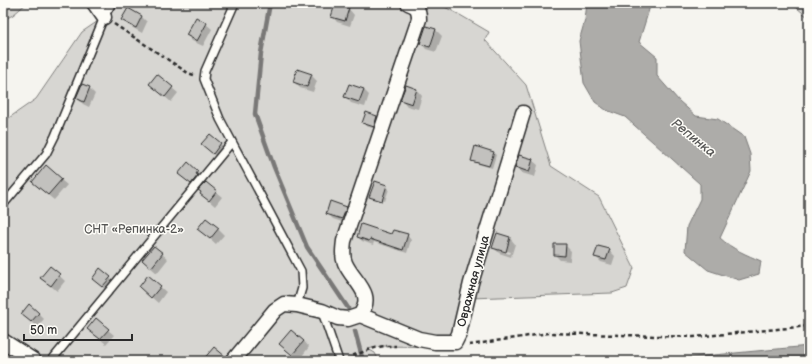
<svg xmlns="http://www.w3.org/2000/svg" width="812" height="364" viewBox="0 0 812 364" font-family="'Balsamiq Sans',sans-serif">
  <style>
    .green { fill: #d7d6d2; stroke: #81807e }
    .water { fill: #adaca9; stroke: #797877 }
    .shadow { fill: #0003; fill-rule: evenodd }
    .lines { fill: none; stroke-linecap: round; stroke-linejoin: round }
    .stream { stroke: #797877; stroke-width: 4.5 }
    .building { fill: #c2c1be; stroke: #2b2b2b }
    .service-casing { stroke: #2b2b2b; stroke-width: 10 }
    .minor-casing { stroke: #2b2b2b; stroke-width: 17 }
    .path { stroke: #2b2b2b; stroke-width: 2.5; stroke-dasharray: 4 3; stroke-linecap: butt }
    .service { stroke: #fdfcf7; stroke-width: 7 }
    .minor { stroke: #fdfcf7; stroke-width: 14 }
    .labels { text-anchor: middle; stroke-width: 3; stroke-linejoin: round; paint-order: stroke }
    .park-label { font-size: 12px; fill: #565655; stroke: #fdfcf7 }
    .street-label { font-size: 12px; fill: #2b2b2b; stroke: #fdfcf7 }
    .water-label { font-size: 13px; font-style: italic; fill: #585857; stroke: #fdfcf7 }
  </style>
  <rect width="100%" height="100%" fill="#f5f4ef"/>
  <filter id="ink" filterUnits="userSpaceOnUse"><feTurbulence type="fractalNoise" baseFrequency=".025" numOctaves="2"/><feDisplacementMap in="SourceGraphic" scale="8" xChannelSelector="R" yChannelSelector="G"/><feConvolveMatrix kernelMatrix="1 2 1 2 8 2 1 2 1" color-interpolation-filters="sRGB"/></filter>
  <g filter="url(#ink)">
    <path class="green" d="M3 3H27L13 15 3 20Z
      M111 3H437L460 15 489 32 485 40 526 85 551 166 599 197 634 268 627 288 612 293 470 298 457 347 381 346 368 349 375 353 379 361H3V122L36 99 82 32 104 17Z
      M791 3H809V18Z"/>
    <path class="water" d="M587 3H651L639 42 657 57V76L679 101 696 116 718 119 744 137 750 154 751 171 720 238C732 249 747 255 761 261L759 274 739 280 708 270 685 251 687 226 700 199V184L625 117 606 110 595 102 584 83 579 41 585 20Z
      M809 346V361H651Z"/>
    <path class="shadow" d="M336 5 349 9 354 15 350 26 337 22 332 16Z
      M128 9 142 17 147 22 142 33 128 25 122 20Z
      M206 24 212 29 203 46 192 41 187 35Z
      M426 27 436 30 442 36 436 52 426 49 421 43Z
      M311 75 317 81 313 92 300 88 294 82Z
      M406 87 417 90 422 96 418 109 407 106 402 100Z
      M89 88 95 94 89 107 83 104 77 98Z
      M172 88 178 93 171 102 156 89Z
      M363 89 369 95 365 107 351 103 346 97Z
      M377 117 379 120 376 129 366 126 363 123Z
      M210 135 226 149 219 159 208 150Z
      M493 152 496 155 492 168 475 163 472 160Z
      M532 160 538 165 535 177 522 173 516 167Z
      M188 164 203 178 197 189 185 179Z
      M61 180 67 185 54 200 39 188Z
      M387 186 389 189 385 201 372 197V199L370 197Z
      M216 192 222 197 215 206 201 194Z
      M346 208 352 213 348 224 333 219 327 213Z
      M199 229H218L224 235 216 244Z
      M392 235H407L411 240 407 253 374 242 373 245 362 241 358 237Z
      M510 238 515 244 511 257 499 253 494 248ZM499 249 511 252 510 254 499 251Z
      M565 245 571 251 570 261 560 260 555 255Z
      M609 250 615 256 612 265 601 262 595 256Z
      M162 254 168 259 157 273 149 266Z
      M50 267 65 281 57 291 41 278Z
      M149 277 166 292 158 303 140 287Z
      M110 278 116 283 108 292 99 284Z
      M38 313 44 319 37 327 28 319Z
      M108 330 114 335 106 344 94 334Z
      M304 341 309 347 299 360 286 349Z
      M147 358 151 361H145Z"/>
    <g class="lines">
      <path class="stream" d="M270 3 261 53 255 114 274 167 307 247 348 308
        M355 331 363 361"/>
    </g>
    <path class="building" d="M335 4 349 8 345 21 331 17Z
      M128 8 142 16 136 28 121 20Z
      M196 17 207 23 197 41 186 35Z
      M426 26 436 29 430 47 420 44Z
      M297 69 312 74 307 87 293 82Z
      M157 74 173 87 165 97 149 84Z
      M82 84 90 87 84 102 76 98Z
      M349 84 364 89 359 102 344 97Z
      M406 85 417 89 412 104 400 100Z
      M366 112 377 116 374 127 362 123Z
      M210 134 221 143 213 154 201 144Z
      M475 146 494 152 489 166 471 161Z
      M519 155 533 159 529 172 515 167Z
      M188 162 198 171 196 174 198 175 191 184 178 174Z
      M46 165 62 179 48 195 32 182Z
      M375 181 387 185 382 201 369 197Z
      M206 182 217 191 209 201 200 194 201 192 198 190Z
      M330 201 347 207 342 219 326 214Z
      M206 218 219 228 210 239 197 229Z
      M361 224 391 234 393 230 408 234 403 250 370 239 369 241 357 237Z
      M497 233 510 237 506 252 492 248Z
      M554 244H566L565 256 554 255Z
      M154 246 163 253 151 268 142 260Z
      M598 246 610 249 606 260 594 257Z
      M50 266 60 274 51 286 40 278Z
      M100 268 111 277 102 287 92 279Z
      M148 275 161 286 151 298 139 287Z
      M29 304 39 313 31 322 21 314Z
      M96 318 109 329 100 339 87 329Z
      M291 330 304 341 292 355 279 344Z
      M214 347 226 357 225 361H202Z"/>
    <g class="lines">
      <defs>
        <path id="service" d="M235 3 205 71 204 79 220 119 301 271 302 288 297 305
          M3 205 46 154 55 136 104 17 112 3
          M322 312 339 361
          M51 361 232 142"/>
        <path id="minor" d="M94 3 104 17
          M360 315C376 293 353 282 345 263 342 256 343 249 344 241L419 19C419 9 417 6 408 3
          M3 341 34 361
          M233 361 275 310 284 304 297 305 322 311 338 318 348 319 360 315 419 339 435 342H455L459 334 471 283 523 113"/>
      </defs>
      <use href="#service" class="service-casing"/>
      <use href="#minor" class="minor-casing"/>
      <path class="path" d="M114 24 188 73 194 75
        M469 345 549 333 694 337 809 326
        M351 361V356C369 351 375 345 396 346"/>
      <use href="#service" class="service"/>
      <use href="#minor" class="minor"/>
    </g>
  </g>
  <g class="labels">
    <g class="park-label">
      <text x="134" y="233">СНТ «Репинка-2»</text>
    </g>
    <g class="street-label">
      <text transform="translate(473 281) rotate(-75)" y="4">Овражная улица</text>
    </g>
    <g class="water-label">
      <text transform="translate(694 137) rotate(39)" y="5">Репинка</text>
    </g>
  </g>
  <rect width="812" height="364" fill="none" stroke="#fdfcf7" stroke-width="16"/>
  <rect x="8" y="8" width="796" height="348" fill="none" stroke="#2b2b2b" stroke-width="1.5" filter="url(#ink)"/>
  <path d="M24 334v6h108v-6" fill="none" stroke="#2b2b2b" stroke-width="2"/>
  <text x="30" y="334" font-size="12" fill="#2b2b2b" stroke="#fdfcf7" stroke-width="3" paint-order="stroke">50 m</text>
</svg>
